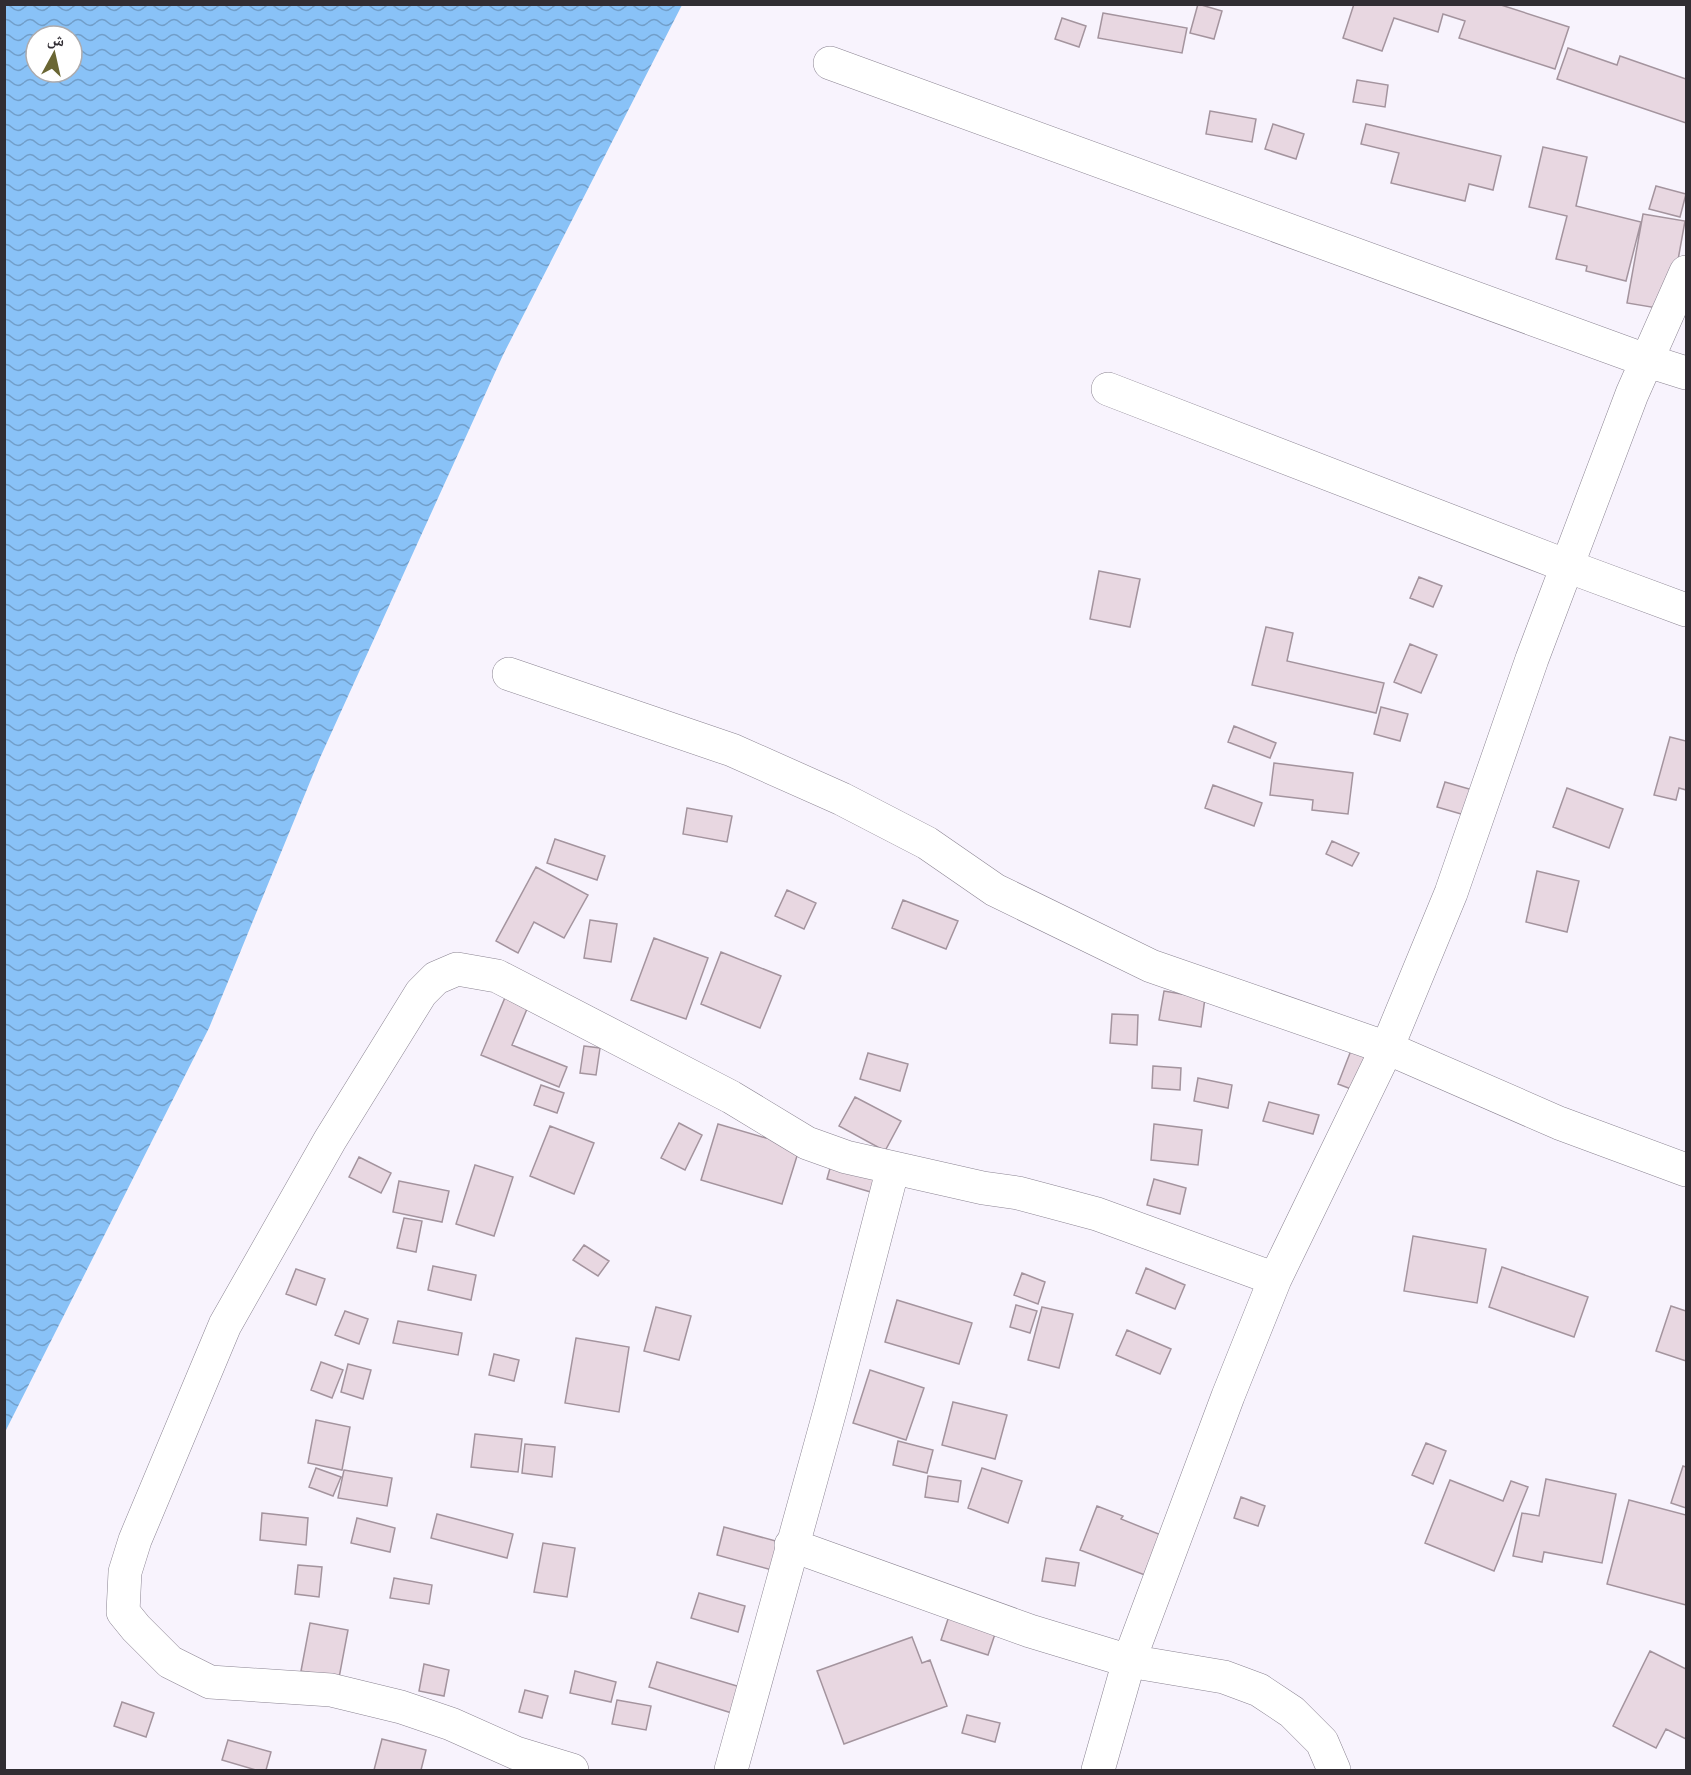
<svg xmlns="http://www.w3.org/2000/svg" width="1691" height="1775" viewBox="0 0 1691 1775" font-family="'Nunito Sans','Noto Naskh Arabic',sans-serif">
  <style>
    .water { fill: url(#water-waves); fill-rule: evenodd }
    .building { fill: #e8d7e1; stroke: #a4949e; stroke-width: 1.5 }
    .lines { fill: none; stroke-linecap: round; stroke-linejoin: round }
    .minor-casing { stroke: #8b8492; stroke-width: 34 }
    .minor { stroke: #fff; stroke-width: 33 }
  </style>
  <defs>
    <pattern id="water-waves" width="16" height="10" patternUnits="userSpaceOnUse" patternTransform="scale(1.5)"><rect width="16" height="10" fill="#89c2f7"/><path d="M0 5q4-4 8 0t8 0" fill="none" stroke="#719ec9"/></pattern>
  </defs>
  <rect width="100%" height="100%" fill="#f8f3fd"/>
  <path class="water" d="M5 4 682 5 503 355 319 760 209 1028 5 1432ZM36 36H72V72H36Z"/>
  <path class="building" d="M1198 4 1222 11 1214 39 1190 33Z
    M1354 4H1498L1569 27 1555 69 1459 38 1465 21 1443 14 1438 32 1394 18 1382 51 1343 38Z
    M1103 13 1187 28 1182 53 1098 38Z
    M1062 18 1086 26 1079 47 1055 39Z
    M1568 48 1617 65 1620 56 1686 79V123L1557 79Z
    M1357 80 1388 85 1385 107 1353 102Z
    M1210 111 1256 119 1252 142 1206 134Z
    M1273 124 1304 134 1296 159 1265 149Z
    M1366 124 1501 156 1493 190 1469 184 1465 201 1391 183 1399 153 1361 144Z
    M1543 147 1587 157 1576 206 1641 222 1626 281 1586 271 1587 266 1556 259 1567 216 1529 207Z
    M1656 186 1686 194 1680 217 1649 209Z
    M1643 214 1685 221 1669 310 1627 303Z
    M1099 571 1140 579 1130 627 1090 619Z
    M1419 577 1442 586 1433 607 1410 598Z
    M1266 627 1293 633 1287 661 1384 683 1376 713 1252 685Z
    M1410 644 1437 655 1421 693 1394 682Z
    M1381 707 1408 714 1400 741 1374 734Z
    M1234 726 1276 743 1270 758 1228 742Z
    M1670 737 1686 741V790L1679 788 1676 800 1654 795Z
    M1274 763 1353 773 1348 814 1312 810 1313 800 1270 795Z
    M1445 782 1483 793 1475 818 1437 807Z
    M1213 785 1262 803 1254 826 1205 808Z
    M1567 788 1623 809 1609 848 1553 827Z
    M687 808 732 816 727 842 683 834Z
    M555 839 605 856 597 880 547 863Z
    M1332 841 1359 853 1352 866 1326 854Z
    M536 867 588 895 564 938 534 922 518 953 496 941Z
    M1537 871 1579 881 1567 932 1526 922Z
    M787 890 816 903 804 929 775 916Z
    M903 900 958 921 946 949 892 928Z
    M590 920 617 924 611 962 584 958Z
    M654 938 708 958 686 1019 631 1000Z
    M721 952 781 976 760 1028 701 1004Z
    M509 988 532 997 512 1045 567 1067 559 1087 481 1055Z
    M1164 991 1205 998 1201 1027 1159 1020Z
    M1112 1014 1138 1015 1137 1045 1110 1043Z
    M1357 1035 1395 1050 1377 1099 1338 1084Z
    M584 1046 600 1048 596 1075 580 1073Z
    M868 1053 908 1064 900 1091 860 1079Z
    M1153 1066 1181 1068 1180 1090 1152 1088Z
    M1198 1078 1232 1085 1228 1108 1194 1101Z
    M541 1085 564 1093 557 1113 534 1105Z
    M855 1097 901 1121 885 1151 839 1126Z
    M1269 1102 1319 1115 1313 1134 1263 1121Z
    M679 1123 702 1135 685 1170 661 1158Z
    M718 1124 766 1138 768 1130 802 1140 782 1204 701 1180Z
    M1154 1124 1202 1130 1198 1165 1151 1160Z
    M550 1126 594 1143 574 1194 530 1176Z
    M834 1154 901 1174 894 1199 827 1179Z
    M359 1157 391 1173 381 1193 349 1177Z
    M475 1165 513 1177 494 1236 456 1224Z
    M1154 1179 1186 1188 1180 1214 1147 1205Z
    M399 1181 449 1191 442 1222 393 1212Z
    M404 1218 422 1221 416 1252 397 1248Z
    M1413 1236 1486 1249 1477 1303 1404 1291Z
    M584 1245 609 1261 598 1276 573 1260Z
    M433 1266 476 1275 471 1300 428 1290Z
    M1502 1267 1588 1297 1574 1337 1489 1307Z
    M1146 1268 1185 1285 1175 1309 1136 1293Z
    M296 1269 325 1279 316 1305 286 1294Z
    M1022 1273 1045 1282 1038 1304 1014 1295Z
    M897 1300 972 1323 959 1364 885 1342Z
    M1016 1305 1037 1311 1030 1333 1010 1327Z
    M1671 1306 1686 1311V1361L1656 1351Z
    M656 1307 691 1316 679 1360 644 1351Z
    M1042 1307 1073 1314 1059 1368 1028 1360Z
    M345 1311 368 1319 359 1344 335 1335Z
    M398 1321 462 1333 458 1355 393 1343Z
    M1127 1330 1171 1349 1160 1374 1116 1355Z
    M576 1338 629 1347 619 1412 565 1403Z
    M494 1354 519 1360 514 1381 489 1375Z
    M321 1362 343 1370 332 1398 311 1390Z
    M348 1364 371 1370 363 1399 341 1392Z
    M870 1370 924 1388 906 1440 853 1423Z
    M953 1402 1007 1415 995 1459 942 1445Z
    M316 1420 350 1427 342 1470 308 1463Z
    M475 1434 522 1439 518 1472 471 1467Z
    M898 1441 933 1450 927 1473 893 1465Z
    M1426 1443 1446 1451 1433 1484 1412 1475Z
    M525 1444 555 1447 552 1477 522 1473Z
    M1683 1466 1686 1467V1508L1671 1503Z
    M316 1468 341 1477 333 1496 309 1487Z
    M982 1468 1022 1481 1008 1523 968 1508Z
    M344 1470 392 1478 387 1506 338 1498Z
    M928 1476 961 1481 958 1502 925 1497Z
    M1546 1479 1616 1494 1602 1563 1544 1552 1542 1562 1513 1556 1522 1513 1539 1516Z
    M1450 1480 1503 1501 1511 1481 1528 1487 1494 1571 1425 1543Z
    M1241 1497 1265 1506 1258 1526 1234 1518Z
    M1629 1500 1686 1515V1605L1607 1584Z
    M1097 1506 1123 1516 1121 1519 1166 1537 1150 1577 1080 1550Z
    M262 1513 308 1518 306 1545 260 1540Z
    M437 1514 513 1534 507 1558 431 1538Z
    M357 1518 395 1528 390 1552 351 1543Z
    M724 1527 794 1546 787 1574 717 1555Z
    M543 1543 575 1548 567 1597 534 1592Z
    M1046 1558 1079 1563 1075 1586 1042 1581Z
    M298 1565 322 1567 319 1597 295 1594Z
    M394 1578 432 1585 429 1604 390 1598Z
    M699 1593 745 1606 738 1632 691 1618Z
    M952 1607 999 1622 988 1655 941 1640Z
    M310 1623 348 1630 339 1678 301 1671Z
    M912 1637 922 1663 930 1660 947 1706 844 1744 817 1671Z
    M1650 1651 1686 1669V1739L1666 1729 1656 1748 1613 1726Z
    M657 1662 747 1689 738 1715 649 1687Z
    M424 1664 449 1670 444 1696 419 1691Z
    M575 1671 616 1682 611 1702 570 1693Z
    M525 1690 548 1696 542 1718 519 1712Z
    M617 1700 651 1706 646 1730 612 1724Z
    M122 1702 154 1713 146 1737 114 1726Z
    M967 1715 1000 1723 995 1742 962 1733Z
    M382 1739 426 1750 421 1770H374Z
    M228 1740 271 1752 266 1770H256L222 1760Z"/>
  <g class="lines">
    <defs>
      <path id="minor" d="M830 63 1648 361 1686 373
        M1108 389 1567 566 1686 610
        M509 674 732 750 842 799 927 843 995 890 1151 966 1387 1048 1559 1123 1686 1170
        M791 1545 1030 1631 1129 1661 1224 1677 1259 1690 1292 1712 1322 1742 1334 1770
        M572 1770 516 1753 451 1724 401 1707 331 1690 210 1682 170 1662 136 1628 123 1612 125 1572 135 1540 225 1325 330 1140 421 993 436 978 457 969 497 976 731 1097 807 1143 846 1157 983 1188 1018 1193 1097 1214 1275 1279
        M731 1770 831 1407 893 1168
        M1098 1770 1129 1661 1228 1396 1275 1279 1387 1048 1451 893 1532 659 1632 394 1686 272"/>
    </defs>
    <use href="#minor" class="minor-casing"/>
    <use href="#minor" class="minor"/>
  </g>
  <rect width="1691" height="1775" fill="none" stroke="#312d33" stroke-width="12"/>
  <g transform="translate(54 54) rotate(8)"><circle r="28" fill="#ffffff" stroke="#adabad" stroke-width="1.5"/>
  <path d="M0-4.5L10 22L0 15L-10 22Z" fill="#6a6633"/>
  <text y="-9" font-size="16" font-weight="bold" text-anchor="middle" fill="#312d33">ش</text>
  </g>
</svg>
